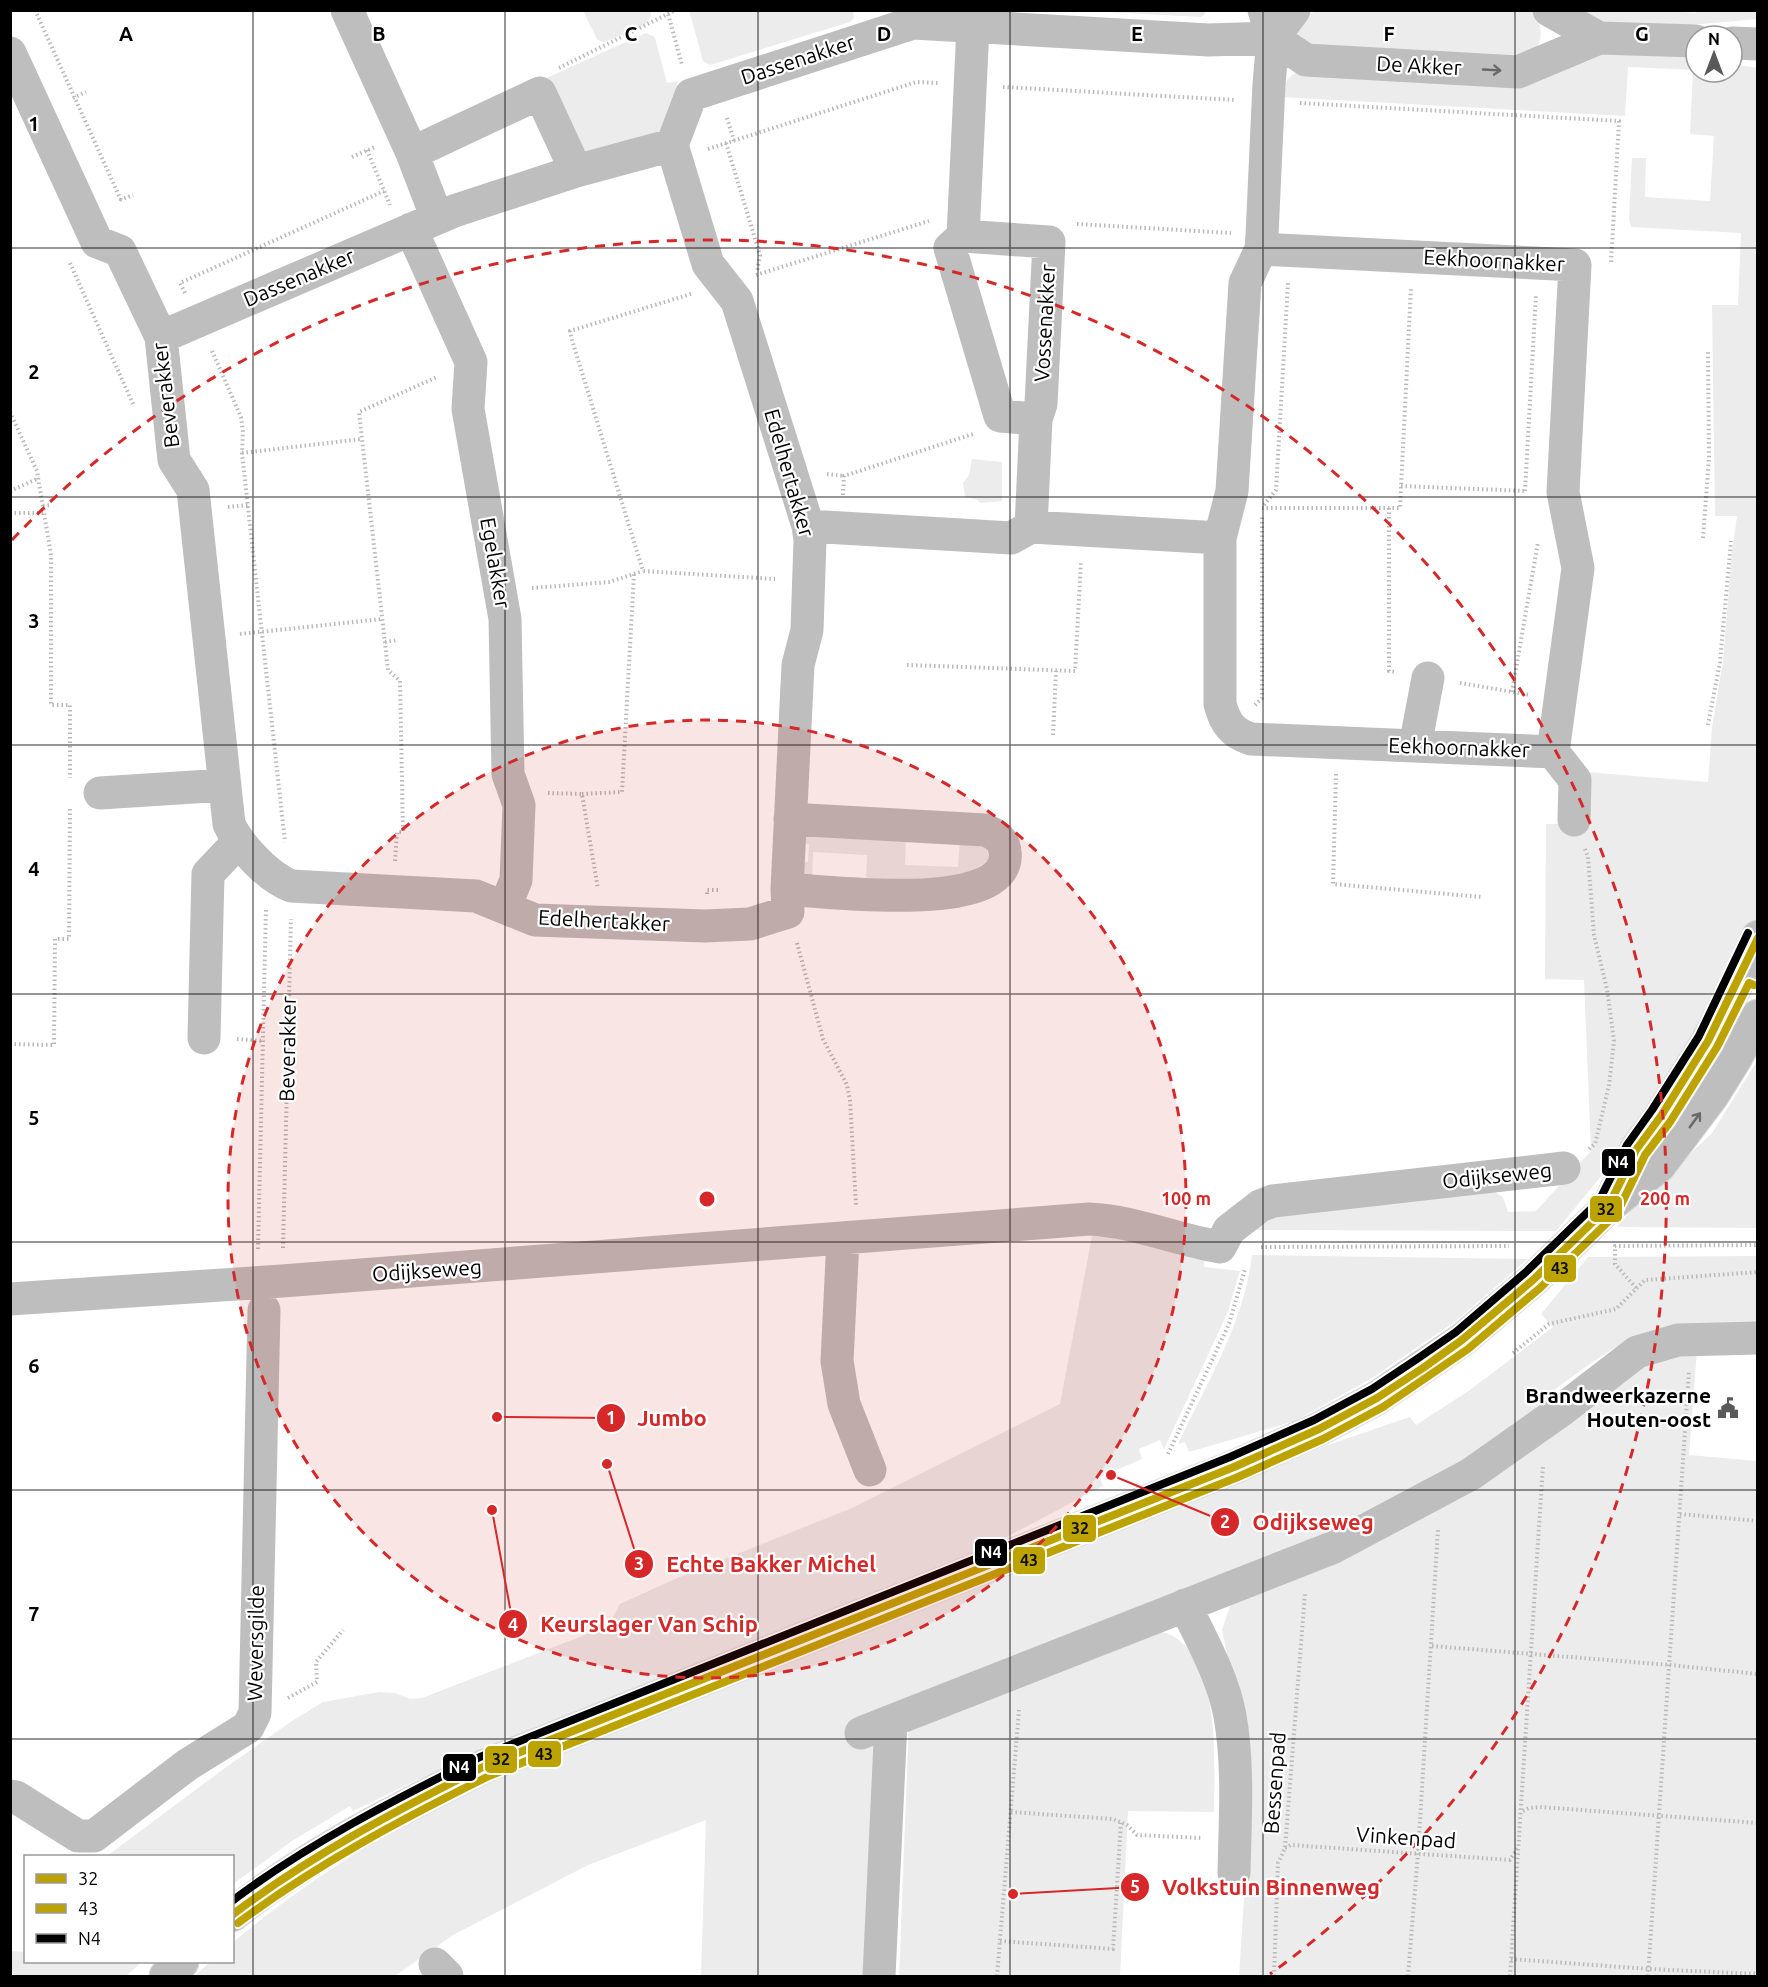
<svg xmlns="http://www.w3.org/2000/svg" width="1768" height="1987" viewBox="0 0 1768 1987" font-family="Ubuntu,sans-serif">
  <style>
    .green { fill: #ececec }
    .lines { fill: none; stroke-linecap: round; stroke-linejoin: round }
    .major-casing { stroke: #dbdbdb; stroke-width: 35 }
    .path { stroke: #b9b9b9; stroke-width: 4; stroke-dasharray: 1.5 3; stroke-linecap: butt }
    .minor { stroke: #bebebe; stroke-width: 33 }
    .major { stroke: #bebebe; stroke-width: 33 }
    .bus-1-casing { stroke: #fff; stroke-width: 12 }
    .bus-2-casing { stroke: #fff; stroke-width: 12 }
    .bus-3-casing { stroke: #fff; stroke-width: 12 }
    .bus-1 { stroke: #bda300; stroke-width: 8 }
    .bus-2 { stroke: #bda300; stroke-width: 8 }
    .bus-3 { stroke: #000; stroke-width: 8 }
    .oneway { stroke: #686868 }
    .grid { fill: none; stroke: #000; stroke-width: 1.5; stroke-opacity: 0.55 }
    .ring { fill: none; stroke: #d62828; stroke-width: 3; stroke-dasharray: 10 8 }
    .labels { text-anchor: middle; stroke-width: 4.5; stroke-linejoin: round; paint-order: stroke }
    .street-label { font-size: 21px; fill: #000; stroke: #fff }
    .poi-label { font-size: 21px; font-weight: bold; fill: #000; stroke: #fff; text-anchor: end }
    .grid-label { font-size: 20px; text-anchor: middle; font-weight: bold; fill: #000; stroke: #fff; stroke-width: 4.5; stroke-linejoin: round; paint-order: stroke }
    .centre { fill: #d62828; stroke: #fff; stroke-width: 3 }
    .ring-label { font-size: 18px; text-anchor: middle; font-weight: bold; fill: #d62828; stroke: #fff; stroke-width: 4.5; stroke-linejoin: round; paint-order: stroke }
    .leader { fill: none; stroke: #d62828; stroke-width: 2 }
    .callout-dot { fill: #d62828; stroke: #fff; stroke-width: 2 }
    .mark-label { font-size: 18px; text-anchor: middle; font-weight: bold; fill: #fff }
    .callout-label { font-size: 22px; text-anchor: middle; font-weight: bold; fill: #d62828; stroke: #fff; stroke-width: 4.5; stroke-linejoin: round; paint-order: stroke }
    .line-badge { stroke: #fff; stroke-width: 2 }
    .badge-label { font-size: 16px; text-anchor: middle; font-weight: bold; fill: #fff }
    .pale-badge-label { font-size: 16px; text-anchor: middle; font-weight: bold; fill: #111 }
  </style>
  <rect width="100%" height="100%" fill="#fff"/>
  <path class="green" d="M689 10H853L854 18 850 22 710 65 703 61Z
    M1530 10C1545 24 1544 45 1529 58L1332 54 1298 42 1295 28 1308 14 1318 11Z
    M1650 10 1696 13 1697 10H1757L1758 19 1679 26 1596 22 1568 11Z
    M583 11H650L651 16 647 23 607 41 602 42 597 39Z
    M1087 11 1205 10V14L1201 17Z
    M646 33 653 36 655 38 667 83 678 81 666 125 657 133 585 155 544 79Z
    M1590 52 1664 54 1696 59V72H1732V64L1757 68 1758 913 1739 959 1707 1020 1617 1157 1556 1231 1247 1230 1268 1212 1489 1188 1503 1197 1508 1212 1536 1211 1591 1151 1584 980 1545 979 1546 824H1585V772L1708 782 1712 728 1723 661 1732 551 1737 516H1715L1712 305H1738L1741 233 1631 227 1629 219 1632 158H1646L1645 197 1710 201 1714 136 1690 134 1693 70 1628 67 1625 116 1281 97C1283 84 1286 79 1297 72Z
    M972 459 1002 462V501L981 503 976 499 965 497 963 483 969 475Z
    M800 831 906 837 905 865 958 867 960 839 986 845 989 860 956 881 866 882 867 855 813 852 812 880H798L799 862H808L809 844 800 843Z
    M1757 1061V1228L1617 1227 1636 1205 1712 1133Z
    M1098 1229 1205 1254 1204 1267 1240 1271 1227 1314 1164 1449 1160 1440 1139 1449 1142 1459 1100 1477 1103 1486 973 1555 459 1760 353 1811 350 1806 292 1841 233 1884 232 1856H107L229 1765 292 1721 323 1702 379 1692 395 1693 410 1699 422 1698 608 1626 620 1604 675 1579 852 1508 1060 1404 1092 1236Z
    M1252 1255 1528 1259 1456 1321 1372 1378 1295 1421 1189 1452 1185 1442 1178 1444C1207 1383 1244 1323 1252 1255Z
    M1757 1256V1331L1630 1338 1591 1363 1543 1398 1534 1421 1337 1535 877 1711 864 1976H701L706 1820 588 1865 453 1935 395 1976H195L210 1962H232L233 1942C281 1902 332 1867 386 1835 431 1809 479 1788 526 1767L1245 1480 1325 1446 1410 1417 1416 1425 1470 1390 1553 1327 1541 1314 1588 1257Z
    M1697 1350 1689 1455 1757 1461V1976H1239L1246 1867 1230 1669 1222 1630 1233 1597 1644 1363Z
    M1135 1629C1145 1631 1162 1630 1171 1635 1222 1663 1214 1762 1214 1812L1128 1811 1120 1976H899L909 1722Z
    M11 1951 25 1952 26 1962H142L126 1976H11Z"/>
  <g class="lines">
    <defs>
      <path id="major" d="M1613 1197 1636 1150 1661 1116 1708 1041 1744 969 1758 937
        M232 1915C310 1853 397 1810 485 1766L1234 1467 1319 1429 1377 1398 1462 1340 1533 1280 1608 1207 1659 1166 1712 1096 1735 1059 1758 1016
        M166 1976 182 1962"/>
    </defs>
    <use href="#major" class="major-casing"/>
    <path class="path" d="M35 10 121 200
      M667 10 682 65
      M559 68 676 10
      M1003 87 1235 100
      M73 98 86 92
      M1300 103 1619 121 1611 263
      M727 118 734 141
      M726 143 760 255 757 272
      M708 149 916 82 939 83
      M367 150 390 205
      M352 157 375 147
      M120 200 133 195
      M1077 224 1231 233
      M70 263 133 404
      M756 275 929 221
      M185 293 180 283 384 191
      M691 294 570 331 572 340 643 571 775 579
      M212 351 241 417 243 432 242 453 285 842
      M10 412 37 471 51 555V705H70V778
      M242 453 362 439
      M827 474 844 476
      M1401 486 1526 491
      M10 491 39 478
      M1525 491 1536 294
      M843 495 844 476 973 434
      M1264 505 1276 490 1288 283
      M43 506 52 505
      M228 507 248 505
      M1262 508H1400L1411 287
      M1389 508V671L1397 672
      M10 513H44
      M1703 538 1709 458 1708 351
      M532 588 609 582 643 571
      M240 634 382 619
      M385 642 398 640
      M907 665 1075 671 1081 561
      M1460 683 1530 695
      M1512 692 1538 542
      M1255 705 1262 698V515
      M1708 725 1720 662 1731 541
      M1053 735 1056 671
      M1336 774 1333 884 1482 897
      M548 793 582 794 598 889
      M582 794 622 792 634 574
      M1585 849 1588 857 1594 935 1607 989 1614 1041 1609 1085 1595 1144 1589 1149
      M395 861 397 832H403L400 681 388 670 359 412 437 377
      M707 894V890H719
      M797 943 823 1039 847 1085 850 1100 856 1205
      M237 1039 263 1041
      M10 1044 54 1045 55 939H69L70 806
      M1261 1247 1509 1246
      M283 1248 291 919
      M258 1249 266 909
      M1636 1288 1615 1264V1246L1758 1245
      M1513 1353 1549 1324 1616 1309 1645 1280 1758 1272
      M1168 1454 1229 1324 1245 1269
      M1680 1514 1758 1521
      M1432 1646 1670 1665 1758 1674
      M288 1698 317 1682 316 1662 343 1630
      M1523 1811 1529 1808 1540 1807 1758 1823
      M1011 1812 1113 1819 1127 1825 1137 1835 1202 1838
      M1285 1848 1291 1845 1510 1860 1519 1846
      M1000 1941 1113 1949 1121 1822
      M1511 1959 1649 1969 1758 1974
      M997 1976 1019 1710
      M1274 1976 1278 1863 1285 1848 1305 1593
      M1408 1976 1418 1853 1438 1529
      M1510 1976 1543 1465
      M1648 1976 1689 1372"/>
    <path class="minor" d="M347 10 412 153 437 218
      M1549 10 1599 38
      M1273 38 1306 60 1518 72 1599 38 1696 41
      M1273 38 1294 10
      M1732 43 1758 44
      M10 53 97 242 120 251 161 337 174 460 193 490 229 824C239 846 268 877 291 886L476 896 535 920 705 926 750 924 788 912 787 889 798 665 807 630 810 540 808 526 737 301 708 264 672 145
      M672 145 691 95 913 23 1208 40 1273 38
      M412 153 540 93 576 171
      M411 229 471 362 468 409 505 619 508 774 519 805 516 880 505 907
      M963 236 1049 242 1041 404 1036 419 1000 416 950 248 963 236 973 27
      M1261 249 1575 265 1563 492 1578 568 1553 752 1251 739C1232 733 1225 723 1220 704V538L1232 491 1245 283 1261 249 1262 235 1269 84 1273 38 1264 10
      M161 337 454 211 576 171 672 145
      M808 526 1011 538 1031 527 1220 538
      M1031 527 1036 419
      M1415 746 1428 678
      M1553 752 1575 780 1574 820
      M100 793 225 785
      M787 889C823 891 1013 916 1005 852 1004 840 996 834 985 830L790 819
      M204 1038 208 874 239 841
      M843 1239 837 1361 844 1404 870 1470
      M10 1299 282 1281 1089 1219C1134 1221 1176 1240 1220 1247L1229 1230 1260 1206 1273 1201 1564 1168
      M1185 1605C1202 1641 1223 1677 1230 1716 1239 1767 1235 1822 1234 1873
      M861 1733 891 1721
      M10 1796 16 1797 78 1836H94L187 1765 248 1727 255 1713 264 1310
      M435 1964 447 1976
      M879 1976 891 1721 1332 1548 1471 1474 1563 1409 1637 1352 1678 1340 1758 1338"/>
    <use href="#major" class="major"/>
    <defs>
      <path id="bus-1" d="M232 1915C311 1855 397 1810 485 1766L1234 1467 1319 1429 1377 1398 1423 1368 1462 1340 1533 1280 1608 1207 1636 1150 1661 1116 1708 1041 1758 938"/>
      <path id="bus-2" d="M238 1923C317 1864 402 1819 489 1776L1238 1477 1323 1439 1383 1407 1468 1349 1540 1288 1617 1213 1645 1155 1670 1122 1717 1047 1749 983 1754 985"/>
      <path id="bus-3" d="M232 1901C309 1843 394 1800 480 1757L1230 1457 1314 1420 1372 1389 1417 1359 1456 1332 1526 1272 1599 1201 1627 1145 1652 1110 1699 1036 1748 933"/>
    </defs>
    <use href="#bus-1" class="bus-1-casing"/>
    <use href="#bus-2" class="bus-2-casing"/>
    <use href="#bus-3" class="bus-3-casing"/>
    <use href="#bus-1" class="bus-1"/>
    <use href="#bus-2" class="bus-2"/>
    <use href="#bus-3" class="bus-3"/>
  </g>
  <defs><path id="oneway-shaft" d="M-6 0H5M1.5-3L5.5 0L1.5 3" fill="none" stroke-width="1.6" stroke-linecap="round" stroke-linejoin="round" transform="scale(1.5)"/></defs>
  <g class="oneway">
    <use href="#oneway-shaft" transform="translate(1492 70) rotate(3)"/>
    <use href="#oneway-shaft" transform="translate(1695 1120) rotate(-54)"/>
  </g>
  <path class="grid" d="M253 10V1976M505 10V1976M758 10V1976M1010 10V1976M1263 10V1976M1515 10V1976M10 248H1758M10 497H1758M10 745H1758M10 994H1758M10 1242H1758M10 1490H1758M10 1739H1758"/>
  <circle cx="707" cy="1199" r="479" fill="#d62828" fill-opacity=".12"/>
  <g class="ring">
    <circle cx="707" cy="1199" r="479"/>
    <path d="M12 540A958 958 0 1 1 1270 1974"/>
  </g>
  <defs>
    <symbol id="civic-bare" viewBox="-9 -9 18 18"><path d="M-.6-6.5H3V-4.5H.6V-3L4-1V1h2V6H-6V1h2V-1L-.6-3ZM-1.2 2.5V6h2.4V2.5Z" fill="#595959" stroke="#fff" stroke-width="2.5" paint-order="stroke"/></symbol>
  </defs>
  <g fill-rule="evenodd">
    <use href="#civic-bare" x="1713" y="1393" width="30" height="30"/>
  </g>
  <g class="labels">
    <g class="street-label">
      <text transform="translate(798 60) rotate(-18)" y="7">Dassenakker</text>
      <text transform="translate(1419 66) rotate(3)" y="7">De Akker</text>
      <text transform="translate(1494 261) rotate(3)" y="7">Eekhoornakker</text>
      <text transform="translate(299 278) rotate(-23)" y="7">Dassenakker</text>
      <text transform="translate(1045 323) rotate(-87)" y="7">Vossenakker</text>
      <text transform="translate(166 395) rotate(-97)" y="7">Beverakker</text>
      <text transform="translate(789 473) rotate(74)" y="7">Edelhertakker</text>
      <text transform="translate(495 563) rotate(80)" y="7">Egelakker</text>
      <text transform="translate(1459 748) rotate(2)" y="7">Eekhoornakker</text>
      <text transform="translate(604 921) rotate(3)" y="7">Edelhertakker</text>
      <text transform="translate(288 1049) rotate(-89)" y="7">Beverakker</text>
      <text transform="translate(1497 1176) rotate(-6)" y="7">Odijkseweg</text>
      <text transform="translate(427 1271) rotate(-4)" y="7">Odijkseweg</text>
      <text transform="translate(256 1643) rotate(-89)" y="7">Weversgilde</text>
      <text transform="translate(1275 1783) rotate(-86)" y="7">Bessenpad</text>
      <text transform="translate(1406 1838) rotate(4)" y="7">Vinkenpad</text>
    </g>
    <g class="poi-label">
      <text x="1711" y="1403">Brandweerkazerne<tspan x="1711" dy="24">Houten-oost</tspan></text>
    </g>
  </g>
  <g class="grid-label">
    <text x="126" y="41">A</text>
    <text x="379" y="41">B</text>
    <text x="631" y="41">C</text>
    <text x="884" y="41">D</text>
    <text x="1137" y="41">E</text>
    <text x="1389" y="41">F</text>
    <text x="1642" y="41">G</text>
    <text x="34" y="131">1</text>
    <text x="34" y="379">2</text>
    <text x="34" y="628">3</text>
    <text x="34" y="876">4</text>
    <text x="34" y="1125">5</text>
    <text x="34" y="1373">6</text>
    <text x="34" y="1621">7</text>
  </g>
  <circle cx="707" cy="1199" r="9" class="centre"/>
  <g class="ring-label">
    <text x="1186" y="1205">100 m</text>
    <text x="1665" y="1205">200 m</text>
  </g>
  <path class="leader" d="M497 1417L611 1418M1111 1475L1225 1522M607 1464L639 1564M492 1510L513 1624M1013 1894L1135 1887"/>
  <g class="callout-dot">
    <circle cx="497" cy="1417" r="6"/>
    <circle cx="1111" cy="1475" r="6"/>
    <circle cx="607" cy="1464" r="6"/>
    <circle cx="492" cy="1510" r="6"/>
    <circle cx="1013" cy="1894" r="6"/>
    <circle cx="611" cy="1418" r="15"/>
    <circle cx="1225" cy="1522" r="15"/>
    <circle cx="639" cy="1564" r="15"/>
    <circle cx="513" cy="1624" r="15"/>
    <circle cx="1135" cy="1887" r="15"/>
  </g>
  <g class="mark-label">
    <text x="611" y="1424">1</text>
    <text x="1225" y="1528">2</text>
    <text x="639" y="1570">3</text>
    <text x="513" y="1631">4</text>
    <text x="1135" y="1893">5</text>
  </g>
  <g class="callout-label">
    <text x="672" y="1426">Jumbo</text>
    <text x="1313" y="1530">Odijkseweg</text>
    <text x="771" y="1572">Echte Bakker Michel</text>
    <text x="649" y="1632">Keurslager Van Schip</text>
    <text x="1271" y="1895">Volkstuin Binnenweg</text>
  </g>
  <g class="line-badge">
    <rect x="1601" y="1148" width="35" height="29" rx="6" fill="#000"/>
    <rect x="1589" y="1195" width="34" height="28" rx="6" fill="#bda300"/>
    <rect x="1543" y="1254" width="34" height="29" rx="6" fill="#bda300"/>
    <rect x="1062" y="1514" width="35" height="29" rx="6" fill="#bda300"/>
    <rect x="974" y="1538" width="34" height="29" rx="6" fill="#000"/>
    <rect x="1012" y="1546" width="34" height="29" rx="6" fill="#bda300"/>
    <rect x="527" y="1740" width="35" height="28" rx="6" fill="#bda300"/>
    <rect x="484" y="1745" width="34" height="29" rx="6" fill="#bda300"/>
    <rect x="442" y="1753" width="35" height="29" rx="6" fill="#000"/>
  </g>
  <g class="badge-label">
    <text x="1618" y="1168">N4</text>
    <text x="991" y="1558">N4</text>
    <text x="459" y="1773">N4</text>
  </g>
  <g class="pale-badge-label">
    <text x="1606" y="1215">32</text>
    <text x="1560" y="1274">43</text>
    <text x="1080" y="1534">32</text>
    <text x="1029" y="1566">43</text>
    <text x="544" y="1760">43</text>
    <text x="501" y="1765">32</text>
  </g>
  <rect width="1768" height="1987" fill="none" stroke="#000000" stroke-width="24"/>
  <rect x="24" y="1855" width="210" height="108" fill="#ffffff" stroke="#999999" stroke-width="1.5"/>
  <rect x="36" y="1874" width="30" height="9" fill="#bda300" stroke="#999999" stroke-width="1.5"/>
  <text x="78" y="1885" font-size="18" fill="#000000">32</text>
  <rect x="36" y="1904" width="30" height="9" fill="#bda300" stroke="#999999" stroke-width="1.5"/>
  <text x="78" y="1915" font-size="18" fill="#000000">43</text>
  <rect x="36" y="1934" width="30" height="9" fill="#000000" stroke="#999999" stroke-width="1.5"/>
  <text x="78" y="1945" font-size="18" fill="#000000">N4</text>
  <g transform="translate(1714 54)"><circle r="28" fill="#ffffff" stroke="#999999" stroke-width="1.5"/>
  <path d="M0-4.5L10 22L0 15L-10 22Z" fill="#595959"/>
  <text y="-9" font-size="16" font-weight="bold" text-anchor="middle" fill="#000000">N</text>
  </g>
</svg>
